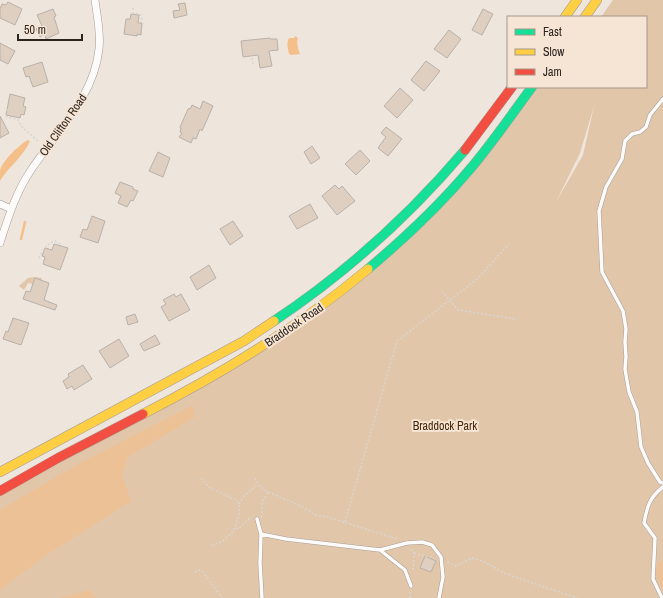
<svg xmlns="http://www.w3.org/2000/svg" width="663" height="598" viewBox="0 0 663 598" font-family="'Archivo Narrow',sans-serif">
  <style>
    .green { fill: #e2c6aa; fill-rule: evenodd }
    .forest { fill: #ecc195 }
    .water { fill: #f4bf89 }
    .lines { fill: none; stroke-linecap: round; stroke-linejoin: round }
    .stream { stroke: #f4bf89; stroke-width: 2.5 }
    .building { fill: #decfc0; stroke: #b9b1aa }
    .lane-casing { stroke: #a69f98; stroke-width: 4.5 }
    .street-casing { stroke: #a69f98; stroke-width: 8 }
    .fast-casing { stroke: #a69f98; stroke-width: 10 }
    .slow-casing { stroke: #a69f98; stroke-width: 10 }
    .jam-casing { stroke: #a69f98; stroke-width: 10 }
    .path { stroke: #d8d5d2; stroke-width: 1.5; stroke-dasharray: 2 2; stroke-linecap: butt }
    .lane { stroke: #fcfbfa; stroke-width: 3.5 }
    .street { stroke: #fcfbfa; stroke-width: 7 }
    .fast { stroke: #16e098; stroke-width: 9 }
    .slow { stroke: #ffcf43; stroke-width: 9 }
    .jam { stroke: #f24e42; stroke-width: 9 }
    .labels { text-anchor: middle; stroke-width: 4; stroke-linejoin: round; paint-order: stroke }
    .street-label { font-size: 12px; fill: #2b251f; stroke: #f6e4d4 }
    .park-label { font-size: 12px; fill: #452808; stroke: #f6e4d4 }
  </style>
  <rect width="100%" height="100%" fill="#eee5dc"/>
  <path class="green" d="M613 0H663V598H0V492L275 339 431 212 532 87H646V17H601ZM594 106 583 155 556 202 580 153Z
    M35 277 42 278 41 281 33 284 28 283 24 290 19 286 28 278Z"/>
  <path class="forest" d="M193 405 195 417 128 457 122 475 131 501 45 556 0 590V510L80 463Z
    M663 560V590C657 581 655 575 657 564Z
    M89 590 97 598H60Z"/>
  <path class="water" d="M295 36 298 38C296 43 298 49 300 54L291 55 289 54C288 48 286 44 289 38H294Z
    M28 140 30 141C24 156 8 167 0 181 0 178 0 175 0 171 2 161 19 145 28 140Z"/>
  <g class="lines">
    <path class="stream" d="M21 239 25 222"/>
  </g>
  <path class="building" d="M8 2 22 9 15 25 0 18V9L2 4 6 5Z
    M185 3 187 15 174 18 173 11 180 10 178 4Z
    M53 9 56 16 54 17 59 33 46 39 45 34 40 37 36 29 42 26 37 15Z
    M483 9 493 14 482 35 472 30Z
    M131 14 139 15 138 23H142L141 35 137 34V36L124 34 126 19H130Z
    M449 30 461 39 447 58 434 49Z
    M270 38V39H277L278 50 269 51 272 66 260 68 258 55 243 57 241 41Z
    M0 43 15 51 8 64 0 60Z
    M426 61 440 71 424 91 411 80Z
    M42 62 48 82 33 87 29 76 26 77 23 68Z
    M400 88 413 100 397 118 384 106Z
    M10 94 25 98 23 106 26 107 24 115 21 114 20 118 6 115Z
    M203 101 213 106 202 131 200 129 196 139 193 138 191 143 179 137 182 133 180 132 181 129 180 127 188 109 191 108 192 105 200 109Z
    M0 116 9 133 0 138Z
    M386 127 402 139 388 156 378 148 386 137 381 133Z
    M312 146 320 158 311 164 304 152Z
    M360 150 370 161 356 175 345 164Z
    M158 152 170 158 163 177 149 171Z
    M120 182 133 187V189L138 191 133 201 131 200 127 207 118 203 121 196 115 193Z
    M335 185 339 189 342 186 355 201 337 215 322 196Z
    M310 204 318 218 297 229 289 216Z
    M92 216 105 221 98 243 80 237 83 229 87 230Z
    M233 221 243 236 230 245 220 229Z
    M54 244 68 248 60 270 43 264 45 257 42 256 45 248 52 250Z
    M209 265 216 278 197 290 190 277Z
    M35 278 49 283 44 300 57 305 55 310 23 299 26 291 30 292Z
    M174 294 176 297 181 294 190 310 169 321 161 307 166 304 163 300Z
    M135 314 138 322 128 325 126 317Z
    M13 318 29 323 21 345 3 339 6 331 8 332Z
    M155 335 160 344 144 351 140 344Z
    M119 339 129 356 110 368 99 351Z
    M83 365 92 379 74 390 72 386 67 389 63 381 69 377 68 374Z
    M425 556 436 561 431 572 420 568Z"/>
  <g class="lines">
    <defs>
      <path id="lane" d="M663 99 650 115 646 127 640 132 632 134 625 141 622 159 606 187 599 211 602 272 623 311 626 329 625 342 626 357 625 369 629 392 637 412 641 447 648 463 660 482 663 483
        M257 519 261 534 260 563 262 598
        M261 534 286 539 380 550 407 543 422 542 432 545 441 557 443 577 439 598
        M380 550 405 570 411 586
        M662 598 653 579 655 538 644 523C647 507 649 498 663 487"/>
      <path id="street" d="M0 204 11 209
        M0 243C8 218 16 192 31 170 57 131 94 97 99 49 101 33 97 16 95 0"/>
      <path id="fast" d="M368 269C405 238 440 205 471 168 493 142 512 114 532 87
        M274 321C346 273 409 216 465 150"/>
      <path id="slow" d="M565 17 577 0
        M585 17 597 0
        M143 414C223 373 299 327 368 269
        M0 472 244 341 274 321"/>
      <path id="jam" d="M465 150 512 87
        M0 491 58 458 143 414"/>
    </defs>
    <use href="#lane" class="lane-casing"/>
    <use href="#street" class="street-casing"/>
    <use href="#fast" class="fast-casing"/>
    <use href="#slow" class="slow-casing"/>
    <use href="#jam" class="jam-casing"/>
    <path class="path" d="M133 8V13L140 14 143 21
      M252 58 253 64
      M7 109 5 116 18 120 21 126 39 142
      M39 258C43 250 46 244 55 241L63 246
      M442 291 458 310 516 319
      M201 478 210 488 236 500 239 504V516L233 532 223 541 211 546
      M255 478 258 484 268 492 296 504 310 511 314 515 328 517 397 539
      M239 504 244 496 258 484
      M262 517V502L268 492
      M345 522 397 341 477 279 509 244
      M236 528 238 529 251 517
      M411 549 414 553 413 572
      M414 553 434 558
      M447 562 456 566 472 558 483 561 504 573 518 578 577 598
      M195 572 199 570 203 572 222 598
      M410 598V592"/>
    <use href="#lane" class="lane"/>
    <use href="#street" class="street"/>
    <use href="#fast" class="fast"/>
    <use href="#slow" class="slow"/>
    <use href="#jam" class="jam"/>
  </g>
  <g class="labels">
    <g class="street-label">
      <text transform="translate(63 125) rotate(-55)" y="4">Old Clifton Road</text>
      <text transform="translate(294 325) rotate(-34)" y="4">Braddock Road</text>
    </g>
    <g class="park-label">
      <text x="445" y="430">Braddock Park</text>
    </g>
  </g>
  <rect x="507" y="16" width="140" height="72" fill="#f6e4d4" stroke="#a5988c"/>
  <rect x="515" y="29" width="20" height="6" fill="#16e098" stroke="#a5988c"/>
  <text x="543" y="36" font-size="12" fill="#2b251f">Fast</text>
  <rect x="515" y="49" width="20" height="6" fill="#ffcf43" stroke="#a5988c"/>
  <text x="543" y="56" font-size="12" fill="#2b251f">Slow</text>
  <rect x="515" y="69" width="20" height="6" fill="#f24e42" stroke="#a5988c"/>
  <text x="543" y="76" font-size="12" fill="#2b251f">Jam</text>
  <path d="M18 34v6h64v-6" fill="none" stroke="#2b251f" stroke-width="2"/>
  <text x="24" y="34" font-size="12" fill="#2b251f" stroke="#f6e4d4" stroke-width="3" paint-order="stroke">50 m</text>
</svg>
